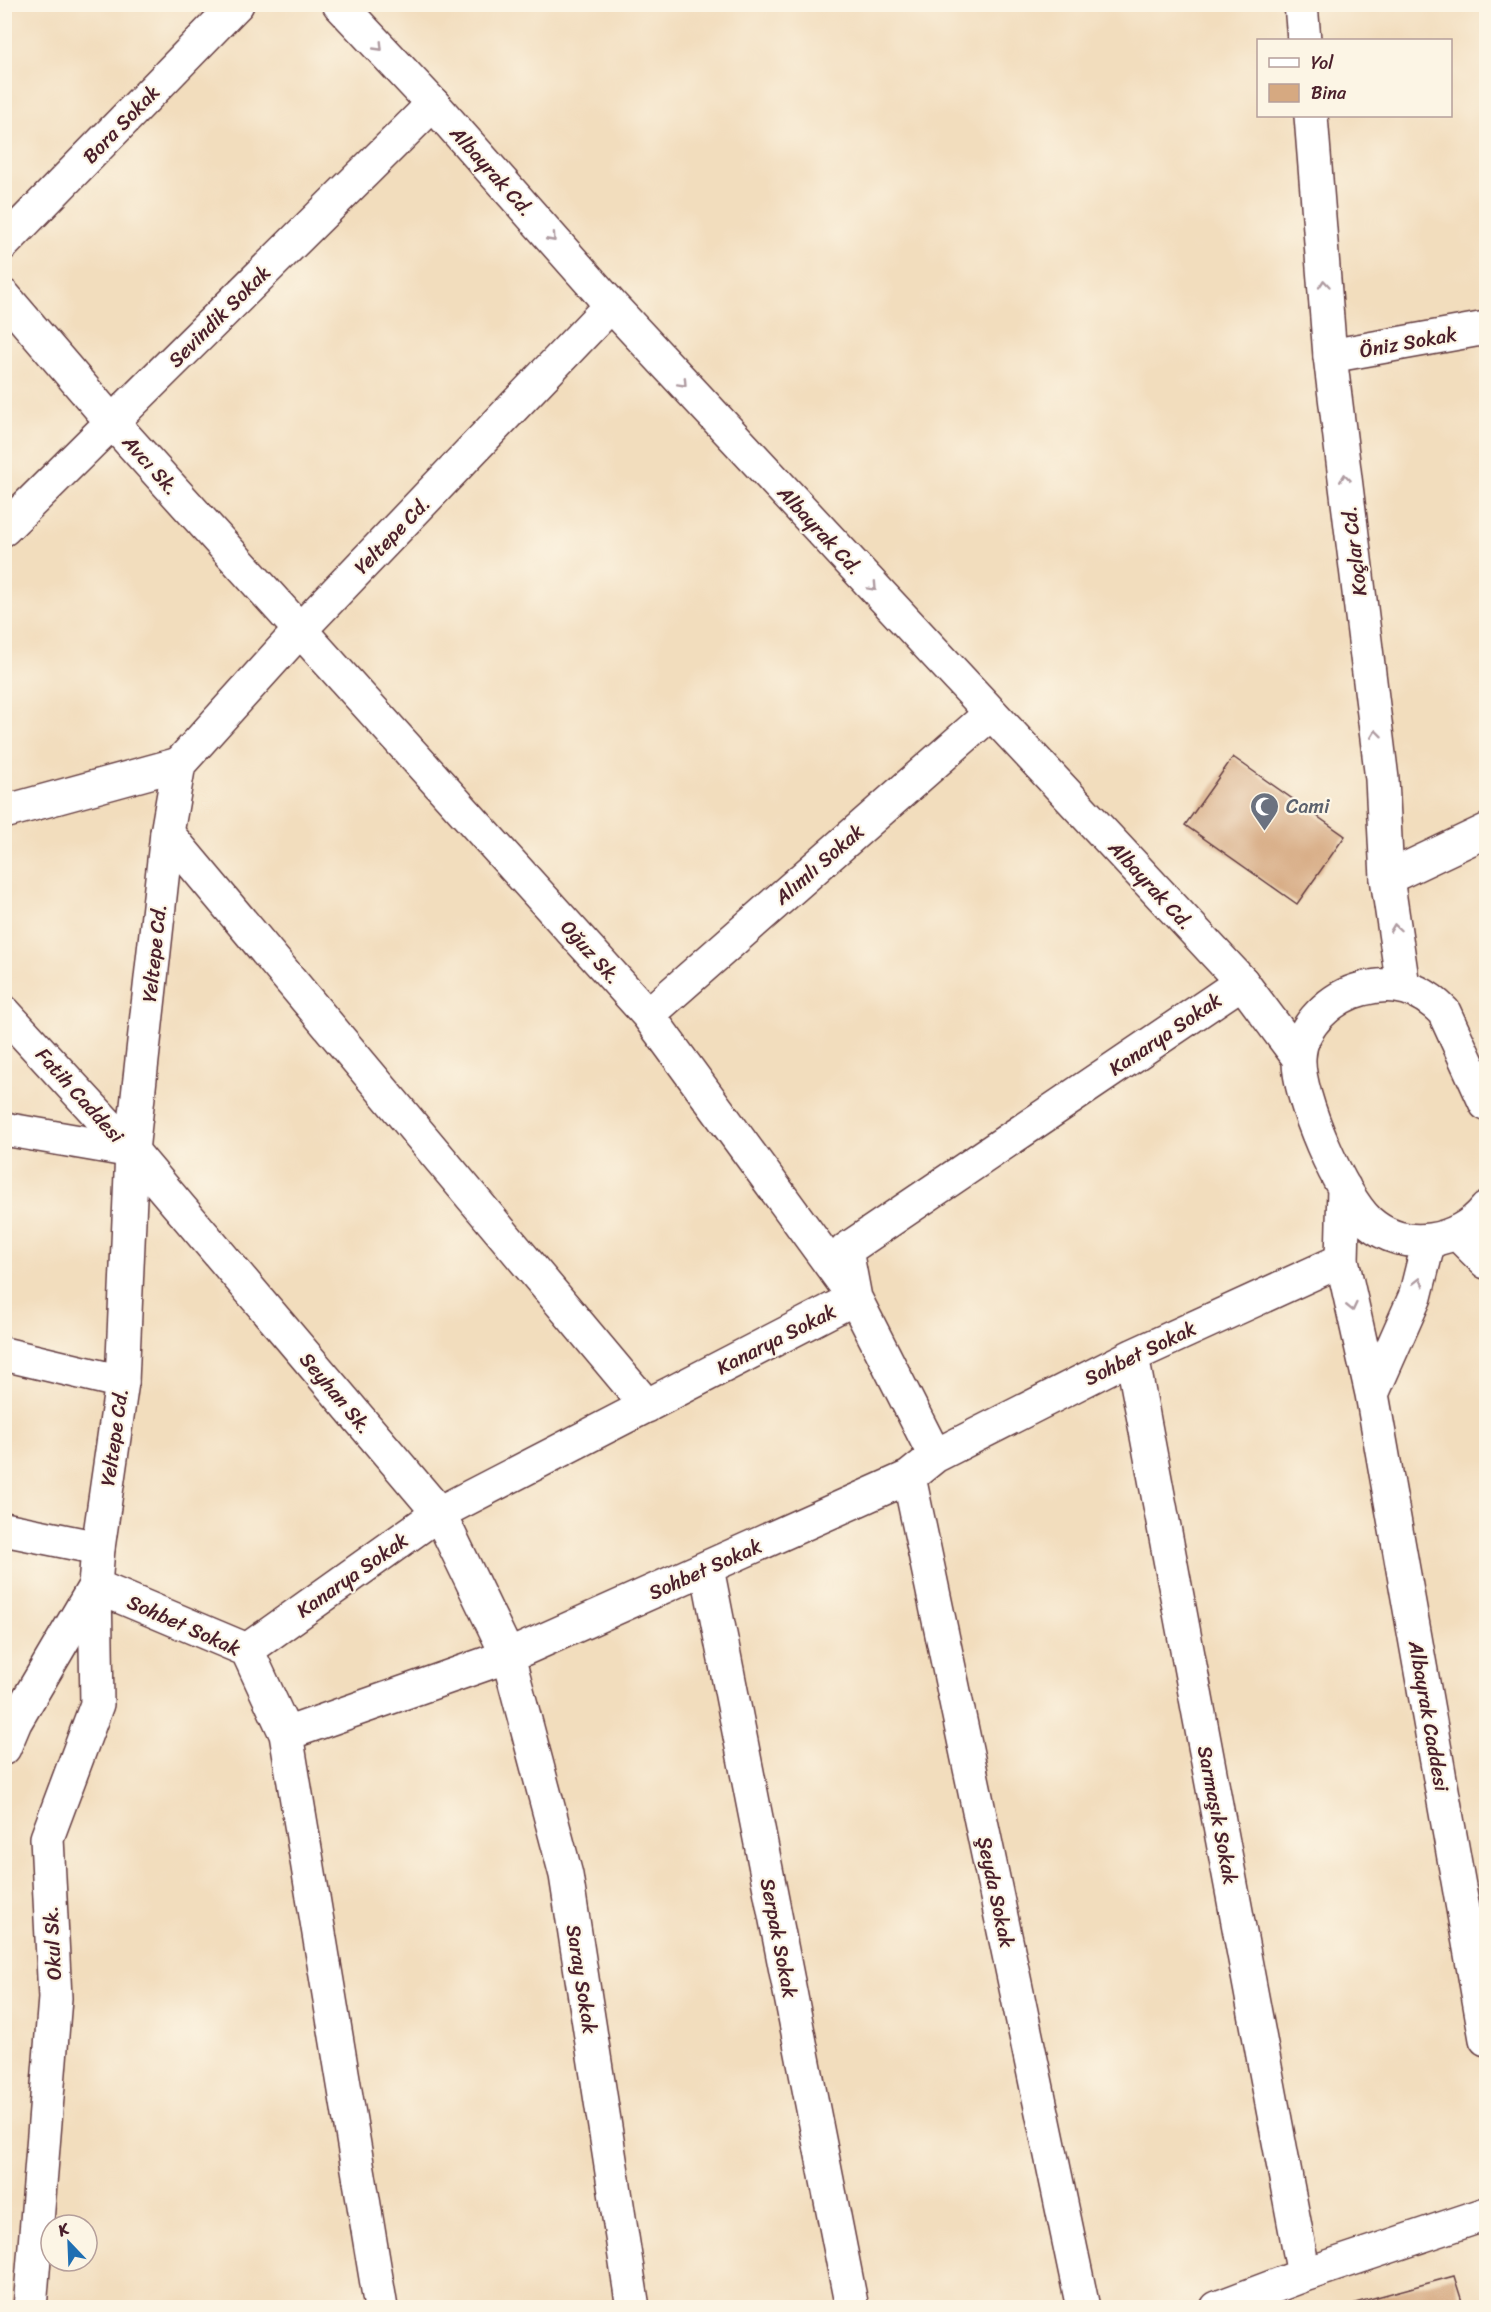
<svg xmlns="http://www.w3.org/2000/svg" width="1491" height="2312" viewBox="0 0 1491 2312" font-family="Sriracha,sans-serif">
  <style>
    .building { fill: #d6a981 }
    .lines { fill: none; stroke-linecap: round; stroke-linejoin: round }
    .minor-casing { stroke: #633c41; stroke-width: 36 }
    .tertiary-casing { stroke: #633c41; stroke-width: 36 }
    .minor { stroke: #fff; stroke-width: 33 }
    .tertiary { stroke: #fff; stroke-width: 33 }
    .oneway { stroke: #ae9aa0 }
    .labels { text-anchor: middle; stroke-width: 4.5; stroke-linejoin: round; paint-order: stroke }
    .street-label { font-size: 20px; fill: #4a1f2b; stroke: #fcf5e5 }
    .worship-label { font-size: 20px; fill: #5b616d; stroke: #fcf5e5; text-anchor: start }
  </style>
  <rect width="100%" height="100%" fill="#fcf5e5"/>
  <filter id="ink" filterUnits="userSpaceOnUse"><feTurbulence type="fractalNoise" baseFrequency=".0167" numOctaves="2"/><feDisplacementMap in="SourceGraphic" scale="12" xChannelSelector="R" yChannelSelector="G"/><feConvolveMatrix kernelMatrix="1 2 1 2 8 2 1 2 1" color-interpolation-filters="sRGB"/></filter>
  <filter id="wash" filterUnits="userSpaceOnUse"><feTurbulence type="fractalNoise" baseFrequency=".008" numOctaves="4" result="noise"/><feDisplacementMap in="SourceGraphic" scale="24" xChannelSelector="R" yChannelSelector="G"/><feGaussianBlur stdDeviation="1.35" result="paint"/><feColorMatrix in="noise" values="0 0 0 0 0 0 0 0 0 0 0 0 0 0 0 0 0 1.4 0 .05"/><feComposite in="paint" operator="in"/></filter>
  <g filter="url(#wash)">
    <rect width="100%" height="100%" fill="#f2ddbd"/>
    <g id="blocks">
      <path class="building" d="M1233 757 1345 836 1297 904 1185 825Z
        M1454 2276 1464 2308H1356L1355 2303Z"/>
    </g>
  </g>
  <g filter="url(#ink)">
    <use href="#blocks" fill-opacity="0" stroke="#633c41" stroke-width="1.5"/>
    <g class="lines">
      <defs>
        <path id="minor" d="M4 243 237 4
          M4 296 112 422 648 1015 855 1298 935 1456
          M1330 356 1486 328
          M4 529 433 104
          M4 812 179 764
          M167 833 647 1406
          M1387 878 1486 831
          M648 1015 990 714
          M4 1129 132 1151 439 1513 508 1656 566 1875 633 2308
          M4 1354 122 1382
          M1132 1356 1304 2275
          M909 1477 1083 2308
          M4 1529 98 1548
          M707 1568 852 2308
          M247 1650 439 1513 855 1298 846 1250 1242 982
          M286 1734 381 2308
          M30 2308 55 1998 47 1838 97 1704 95 1586 247 1650 286 1734 508 1656 909 1477 935 1456 1132 1356 1342 1260
          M1217 2308 1304 2275 1486 2214"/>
        <path id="tertiary" d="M339 4 433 104 611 305 1242 982 1298 1057
          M1301 4 1304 40
          M1311 116 1330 356 1382 779 1387 878 1403 986
          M4 1012 132 1151
          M1486 1104 1444 1012C1421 988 1395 980 1362 989 1333 996 1300 1025 1299 1058 1297 1096 1341 1197 1369 1222 1404 1253 1459 1243 1486 1209
          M1344 1187 1342 1260 1372 1394 1486 2039
          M1458 1234 1486 1262
          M1372 1394 1415 1297 1429 1241
          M4 1748 15 1722 95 1586 98 1548 122 1382 132 1151 167 833 179 764 300 630 611 305"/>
      </defs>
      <use href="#minor" class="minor-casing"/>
      <use href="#tertiary" class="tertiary-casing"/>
      <use href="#minor" class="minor"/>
      <use href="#tertiary" class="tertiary"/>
    </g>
    <defs><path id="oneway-chevron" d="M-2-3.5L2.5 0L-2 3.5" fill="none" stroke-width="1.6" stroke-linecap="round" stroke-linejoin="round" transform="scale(1.5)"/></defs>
    <g class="oneway">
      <use href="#oneway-chevron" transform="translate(379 47) rotate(46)"/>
      <use href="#oneway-chevron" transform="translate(552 238) rotate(48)"/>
      <use href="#oneway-chevron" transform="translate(1324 284) rotate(-95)"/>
      <use href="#oneway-chevron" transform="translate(683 383) rotate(47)"/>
      <use href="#oneway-chevron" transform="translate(1345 478) rotate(-97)"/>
      <use href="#oneway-chevron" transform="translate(873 587) rotate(47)"/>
      <use href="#oneway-chevron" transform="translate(1376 734) rotate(-97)"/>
      <use href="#oneway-chevron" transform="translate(1395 928) rotate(-98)"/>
      <use href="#oneway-chevron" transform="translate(1419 1282) rotate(-76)"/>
      <use href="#oneway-chevron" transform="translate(1352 1307) rotate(77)"/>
    </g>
  </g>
  <defs>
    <symbol id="mosque-pin" viewBox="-11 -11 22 30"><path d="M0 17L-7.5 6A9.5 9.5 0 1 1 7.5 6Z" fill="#6b7280" stroke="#fcf5e5"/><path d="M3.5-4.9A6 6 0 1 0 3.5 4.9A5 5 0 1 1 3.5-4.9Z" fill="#fff"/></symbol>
  </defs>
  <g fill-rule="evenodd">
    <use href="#mosque-pin" x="1248" y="790" width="33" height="45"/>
  </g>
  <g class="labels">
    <g class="street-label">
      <text transform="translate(121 124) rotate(-46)" y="7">Bora Sokak</text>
      <text transform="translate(492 171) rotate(48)" y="7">Albayrak Cd.</text>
      <text transform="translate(219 316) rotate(-45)" y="7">Sevindik Sokak</text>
      <text transform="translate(1408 342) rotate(-10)" y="7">Öniz Sokak</text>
      <text transform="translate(151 465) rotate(48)" y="7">Avcı Sk.</text>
      <text transform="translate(820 530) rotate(47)" y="7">Albayrak Cd.</text>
      <text transform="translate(392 535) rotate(-46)" y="7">Yeltepe Cd.</text>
      <text transform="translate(1354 551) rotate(-97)" y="7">Koçlar Cd.</text>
      <text transform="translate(819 864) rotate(-41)" y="7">Alımlı Sokak</text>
      <text transform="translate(1151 885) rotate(47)" y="7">Albayrak Cd.</text>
      <text transform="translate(591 952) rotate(48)" y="7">Oğuz Sk.</text>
      <text transform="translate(154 953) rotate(-84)" y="7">Yeltepe Cd.</text>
      <text transform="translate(1165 1034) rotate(-34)" y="7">Kanarya Sokak</text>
      <text transform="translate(80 1095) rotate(48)" y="7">Fatih Caddesi</text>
      <text transform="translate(776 1339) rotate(-27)" y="7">Kanarya Sokak</text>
      <text transform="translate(1140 1353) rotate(-26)" y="7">Sohbet Sokak</text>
      <text transform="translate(336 1393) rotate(50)" y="7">Seyhan Sk.</text>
      <text transform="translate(114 1437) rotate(-82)" y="7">Yeltepe Cd.</text>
      <text transform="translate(705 1569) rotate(-24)" y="7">Sohbet Sokak</text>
      <text transform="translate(352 1575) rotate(-35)" y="7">Kanarya Sokak</text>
      <text transform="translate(184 1625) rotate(24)" y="7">Sohbet Sokak</text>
      <text transform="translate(1429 1716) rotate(80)" y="7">Albayrak Caddesi</text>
      <text transform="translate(1218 1815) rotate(79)" y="7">Sarmaşık Sokak</text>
      <text transform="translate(996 1892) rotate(78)" y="7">Şeyda Sokak</text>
      <text transform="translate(779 1938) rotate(79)" y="7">Serpak Sokak</text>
      <text transform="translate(52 1943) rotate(-93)" y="7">Okul Sk.</text>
      <text transform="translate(582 1979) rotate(81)" y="7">Saray Sokak</text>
    </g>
    <g class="worship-label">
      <text x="1286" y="813">Cami</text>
    </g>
  </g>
  <rect width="1491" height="2312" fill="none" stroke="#fcf5e5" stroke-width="24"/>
  <rect x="1257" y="39" width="195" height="78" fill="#fcf5e5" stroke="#b59f9b" stroke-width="1.5"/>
  <rect x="1269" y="58" width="30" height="9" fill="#ffffff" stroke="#b59f9b" stroke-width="1.5"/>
  <text x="1311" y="69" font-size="18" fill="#4a1f2b">Yol</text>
  <rect x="1269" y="84" width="30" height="18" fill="#d6a981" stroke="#b59f9b" stroke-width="1.5"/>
  <text x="1311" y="99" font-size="18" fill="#4a1f2b">Bina</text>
  <g transform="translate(69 2243) rotate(337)"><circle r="28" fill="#fcf5e5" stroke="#b59f9b" stroke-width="1.5"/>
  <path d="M0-4.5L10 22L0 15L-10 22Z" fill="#1f6fb2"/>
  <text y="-9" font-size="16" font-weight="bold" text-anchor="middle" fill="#4a1f2b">K</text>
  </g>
</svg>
